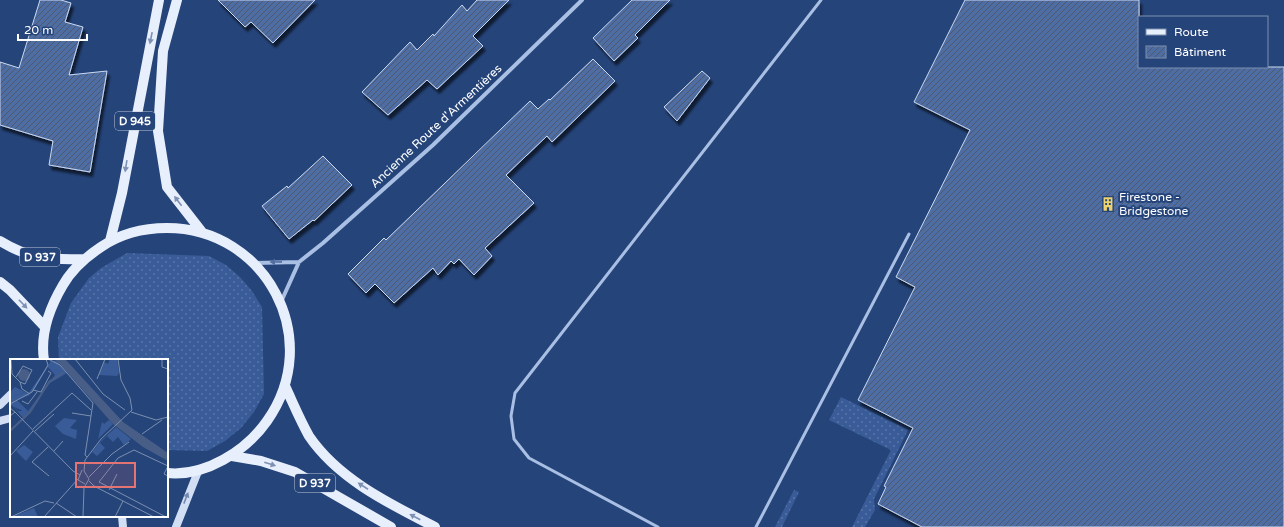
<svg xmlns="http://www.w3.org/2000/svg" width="1284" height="527" viewBox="0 0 1284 527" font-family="'Varela Round',sans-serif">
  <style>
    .grass { fill: url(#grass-dots) }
    .building { fill: url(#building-hatch); stroke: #cbdaf3; filter: url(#shadow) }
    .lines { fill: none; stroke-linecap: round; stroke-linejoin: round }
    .lane { stroke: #a9bfe4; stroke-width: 3 }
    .street { stroke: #a9bfe4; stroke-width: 4 }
    .secondary { stroke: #d2def4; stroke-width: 8 }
    .primary { stroke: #e8effc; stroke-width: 10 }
    .oneway { fill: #7d91b4 }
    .oneway2 { fill: #536f9f }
    .oneway3 { fill: #7389b1 }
    .labels { text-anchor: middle; stroke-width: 4; stroke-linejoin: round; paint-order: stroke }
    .shield { fill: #25447a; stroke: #bec7d7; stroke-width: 1 }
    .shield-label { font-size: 11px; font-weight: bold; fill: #fff }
    .street-label { font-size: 12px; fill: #fff; stroke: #25447a }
    .poi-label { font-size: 12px; fill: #fff; stroke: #25447a; text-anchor: start }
    .inset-river { fill: none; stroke: #485e86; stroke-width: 2 }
    .inset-road { fill: none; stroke: #7c8faf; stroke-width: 1 }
    .view { fill: #e47373; fill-opacity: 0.15; stroke: #e47373; stroke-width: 2 }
    .inset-edge { fill: none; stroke: #fff; stroke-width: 2 }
  </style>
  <defs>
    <pattern id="grass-dots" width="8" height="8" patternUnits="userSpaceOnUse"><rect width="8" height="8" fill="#395c98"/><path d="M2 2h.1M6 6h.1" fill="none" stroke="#5774a7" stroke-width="1.8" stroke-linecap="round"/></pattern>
    <pattern id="building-hatch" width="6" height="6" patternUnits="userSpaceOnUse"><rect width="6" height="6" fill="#4e6da3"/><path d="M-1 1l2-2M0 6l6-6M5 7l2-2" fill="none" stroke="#4d596f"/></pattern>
    <filter id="shadow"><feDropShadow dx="2.5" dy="4.5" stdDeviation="1" flood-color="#0009"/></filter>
  </defs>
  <rect width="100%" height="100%" fill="#25447a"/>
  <path class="grass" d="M127 253 209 256 226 265 240 277 252 291 262 307 264 394 254 412 241 428 225 441 207 451 167 450V360H59L58 337 71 303 89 278 101 268Z
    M841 397 908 430 874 499 875 510 865 527H852L891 450 829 420Z
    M794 490 799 492 782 527H775Z"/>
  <path class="building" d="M40 0H61L71 3 65 22 83 27 69 75 107 71 90 172 49 165 53 141 0 125V62L19 68Z
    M218 0H315L273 43 251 22 245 27Z
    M477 0H509L473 36 483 46 437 89 427 80 388 115 362 92 410 42 417 50 433 34 434 36 462 5 467 11Z
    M632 0H670L635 35 638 38 614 61 593 38Z
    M965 0H1139V67H1284V527H922L878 504 886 487 884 486 913 428 858 400 915 287 896 277 970 130 914 102Z
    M593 59 615 81 552 142 547 136 506 175 534 203 485 248 492 256 474 275 459 259 454 264 451 261 438 275 433 268 394 303 375 284 366 293 348 274 384 238 386 240 530 101 538 109 549 99 550 100Z
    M702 71 710 78 677 121 664 107Z
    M323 156 352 185 314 221 313 220 289 239 262 206 287 186 288 188Z"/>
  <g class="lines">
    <path class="lane" d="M658 527 529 458 514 439 511 416 515 393 821 0
      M756 527 909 234"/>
    <path class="street" d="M255 263 299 262
      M281 302 299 262 323 243 433 145 582 0"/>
    <path class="secondary" d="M0 405 11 394
      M0 421 11 418
      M122 516 123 527
      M176 527 199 469"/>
    <path class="primary" d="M177 0 163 51 158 131 167 187 202 232
      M0 241C29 259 50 260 84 259
      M110 241 122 193 159 0
      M0 282 10 290 45 327
      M44 360C40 334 50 307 63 285 72 269 86 257 101 247 120 234 143 228 167 228 266 228 325 339 267 421 246 451 205 477 167 473
      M285 386C293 403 300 420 309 436 338 479 390 504 435 527
      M232 456 261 461 295 472 391 527"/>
  </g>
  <defs><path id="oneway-solid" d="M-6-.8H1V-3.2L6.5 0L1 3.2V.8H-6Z"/></defs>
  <g class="oneway">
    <use href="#oneway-solid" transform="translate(151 38) rotate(101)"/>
    <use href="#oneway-solid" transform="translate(126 166) rotate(99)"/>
    <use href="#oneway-solid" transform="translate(178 201) rotate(-127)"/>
    <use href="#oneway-solid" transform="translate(23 304) rotate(46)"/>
    <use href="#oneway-solid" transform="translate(270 464) rotate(18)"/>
    <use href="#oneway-solid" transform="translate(363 486) rotate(-147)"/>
    <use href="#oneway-solid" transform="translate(415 517) rotate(-152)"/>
  </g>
  <use class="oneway2" href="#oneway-solid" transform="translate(276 262) rotate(179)"/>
  <use class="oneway3" href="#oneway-solid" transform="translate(186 498) rotate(-69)"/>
  <defs>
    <symbol id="building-bare" viewBox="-9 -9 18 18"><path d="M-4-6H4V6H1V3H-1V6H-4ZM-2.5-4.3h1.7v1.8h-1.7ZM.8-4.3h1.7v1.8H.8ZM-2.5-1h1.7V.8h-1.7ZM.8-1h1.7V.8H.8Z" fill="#edd26d" stroke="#25447a" stroke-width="2.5" paint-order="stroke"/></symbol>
  </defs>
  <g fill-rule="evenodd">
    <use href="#building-bare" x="1098" y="194" width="20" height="20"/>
  </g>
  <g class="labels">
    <g class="shield">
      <rect x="115" y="112" width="40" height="18" rx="3"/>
      <rect x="20" y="248" width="40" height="18" rx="3"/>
      <rect x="295" y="474" width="40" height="18" rx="3"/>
    </g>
    <g class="shield-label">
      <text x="135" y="125">D 945</text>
      <text x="40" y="261">D 937</text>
      <text x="315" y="487">D 937</text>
    </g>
    <g class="street-label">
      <text transform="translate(436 126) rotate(-43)" y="4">Ancienne Route d'Armentières</text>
    </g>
    <g class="poi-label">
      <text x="1119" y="201">Firestone -<tspan x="1119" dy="14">Bridgestone</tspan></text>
    </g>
  </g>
  <g transform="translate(10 359)">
    <rect width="158" height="158" fill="#25447a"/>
    <path d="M100 0H107L109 14 107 17 89 16 94 3 98 5ZM41 2H47L57 14 40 24 14 60 2 46 8 52H18L45 16 38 8 22 34 18 35ZM5 28 15 33 0 39V33ZM106 68 121 80 114 86 108 78 103 83 97 77 90 84 95 89 87 97 82 93 89 84ZM14 86 23 93 16 102 6 92Z" fill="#395c98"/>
    <path d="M15 33 20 36 7 41 18 52 15 53 0 46V39ZM54 59 67 61 60 69 67 71 66 80 53 75 45 67ZM99 61 103 65 88 80 92 63 94 65Z" fill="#395c98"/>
    <path d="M24 149 28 158H2L12 154Z" fill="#395c98"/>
    <path d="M40 0H55L113 63 158 94V102L133 88 103 65 47 2ZM8 16a6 6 0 1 1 12 0a6 6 0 1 1-12 0Z" fill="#485e86"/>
    <path class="inset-river" d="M0 72 20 53 39 23 54 13"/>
    <path class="inset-road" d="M1 0 2 15 10 23 12 30 20 35M38 0 50 6 83 44 75 96 77 98M65 0 93 35 115 51M152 0V8L158 10M6 18 13 7 22 11 15 25 10 23M87 20 95 0M23 31 31 33 41 14 38 12M12 42 18 45 27 33M0 45 22 33 38 6 36 0M0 49 5 53 0 57M5 53 63 112 70 116M121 53 146 61 158 58M62 54 81 57M23 70 62 34 81 51M25 72 44 55M132 75 152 61M38 88 22 103 39 117M44 92 53 82M0 97 23 72M158 107 154 115 158 117M72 111 68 121 75 125M79 118 102 95 119 83M79 122 84 127 144 158M99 131 107 115M46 144 67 158M1 158 35 142 44 144M34 158 68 120M73 158 74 129 79 120 74 112 75 101 91 80 122 51 120 39 111 21 108 0M105 158 113 142M156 158 89 123 108 99 124 91 158 107"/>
    <path class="view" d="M66 104H125V128H66Z"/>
    <rect width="158" height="158" class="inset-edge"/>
  </g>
  <rect x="1138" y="16" width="130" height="52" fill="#25447a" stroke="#7c8faf"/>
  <rect x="1146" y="29" width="20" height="6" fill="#e8effc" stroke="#7c8faf"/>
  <text x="1174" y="36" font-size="12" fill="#ffffff">Route</text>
  <rect x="1146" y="46" width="20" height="12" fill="url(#building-hatch)" stroke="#7c8faf"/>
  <text x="1174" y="56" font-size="12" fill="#ffffff">Bâtiment</text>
  <path d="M18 34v6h69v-6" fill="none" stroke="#ffffff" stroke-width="2"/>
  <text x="24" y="34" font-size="12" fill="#ffffff" stroke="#25447a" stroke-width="3" paint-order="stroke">20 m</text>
</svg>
